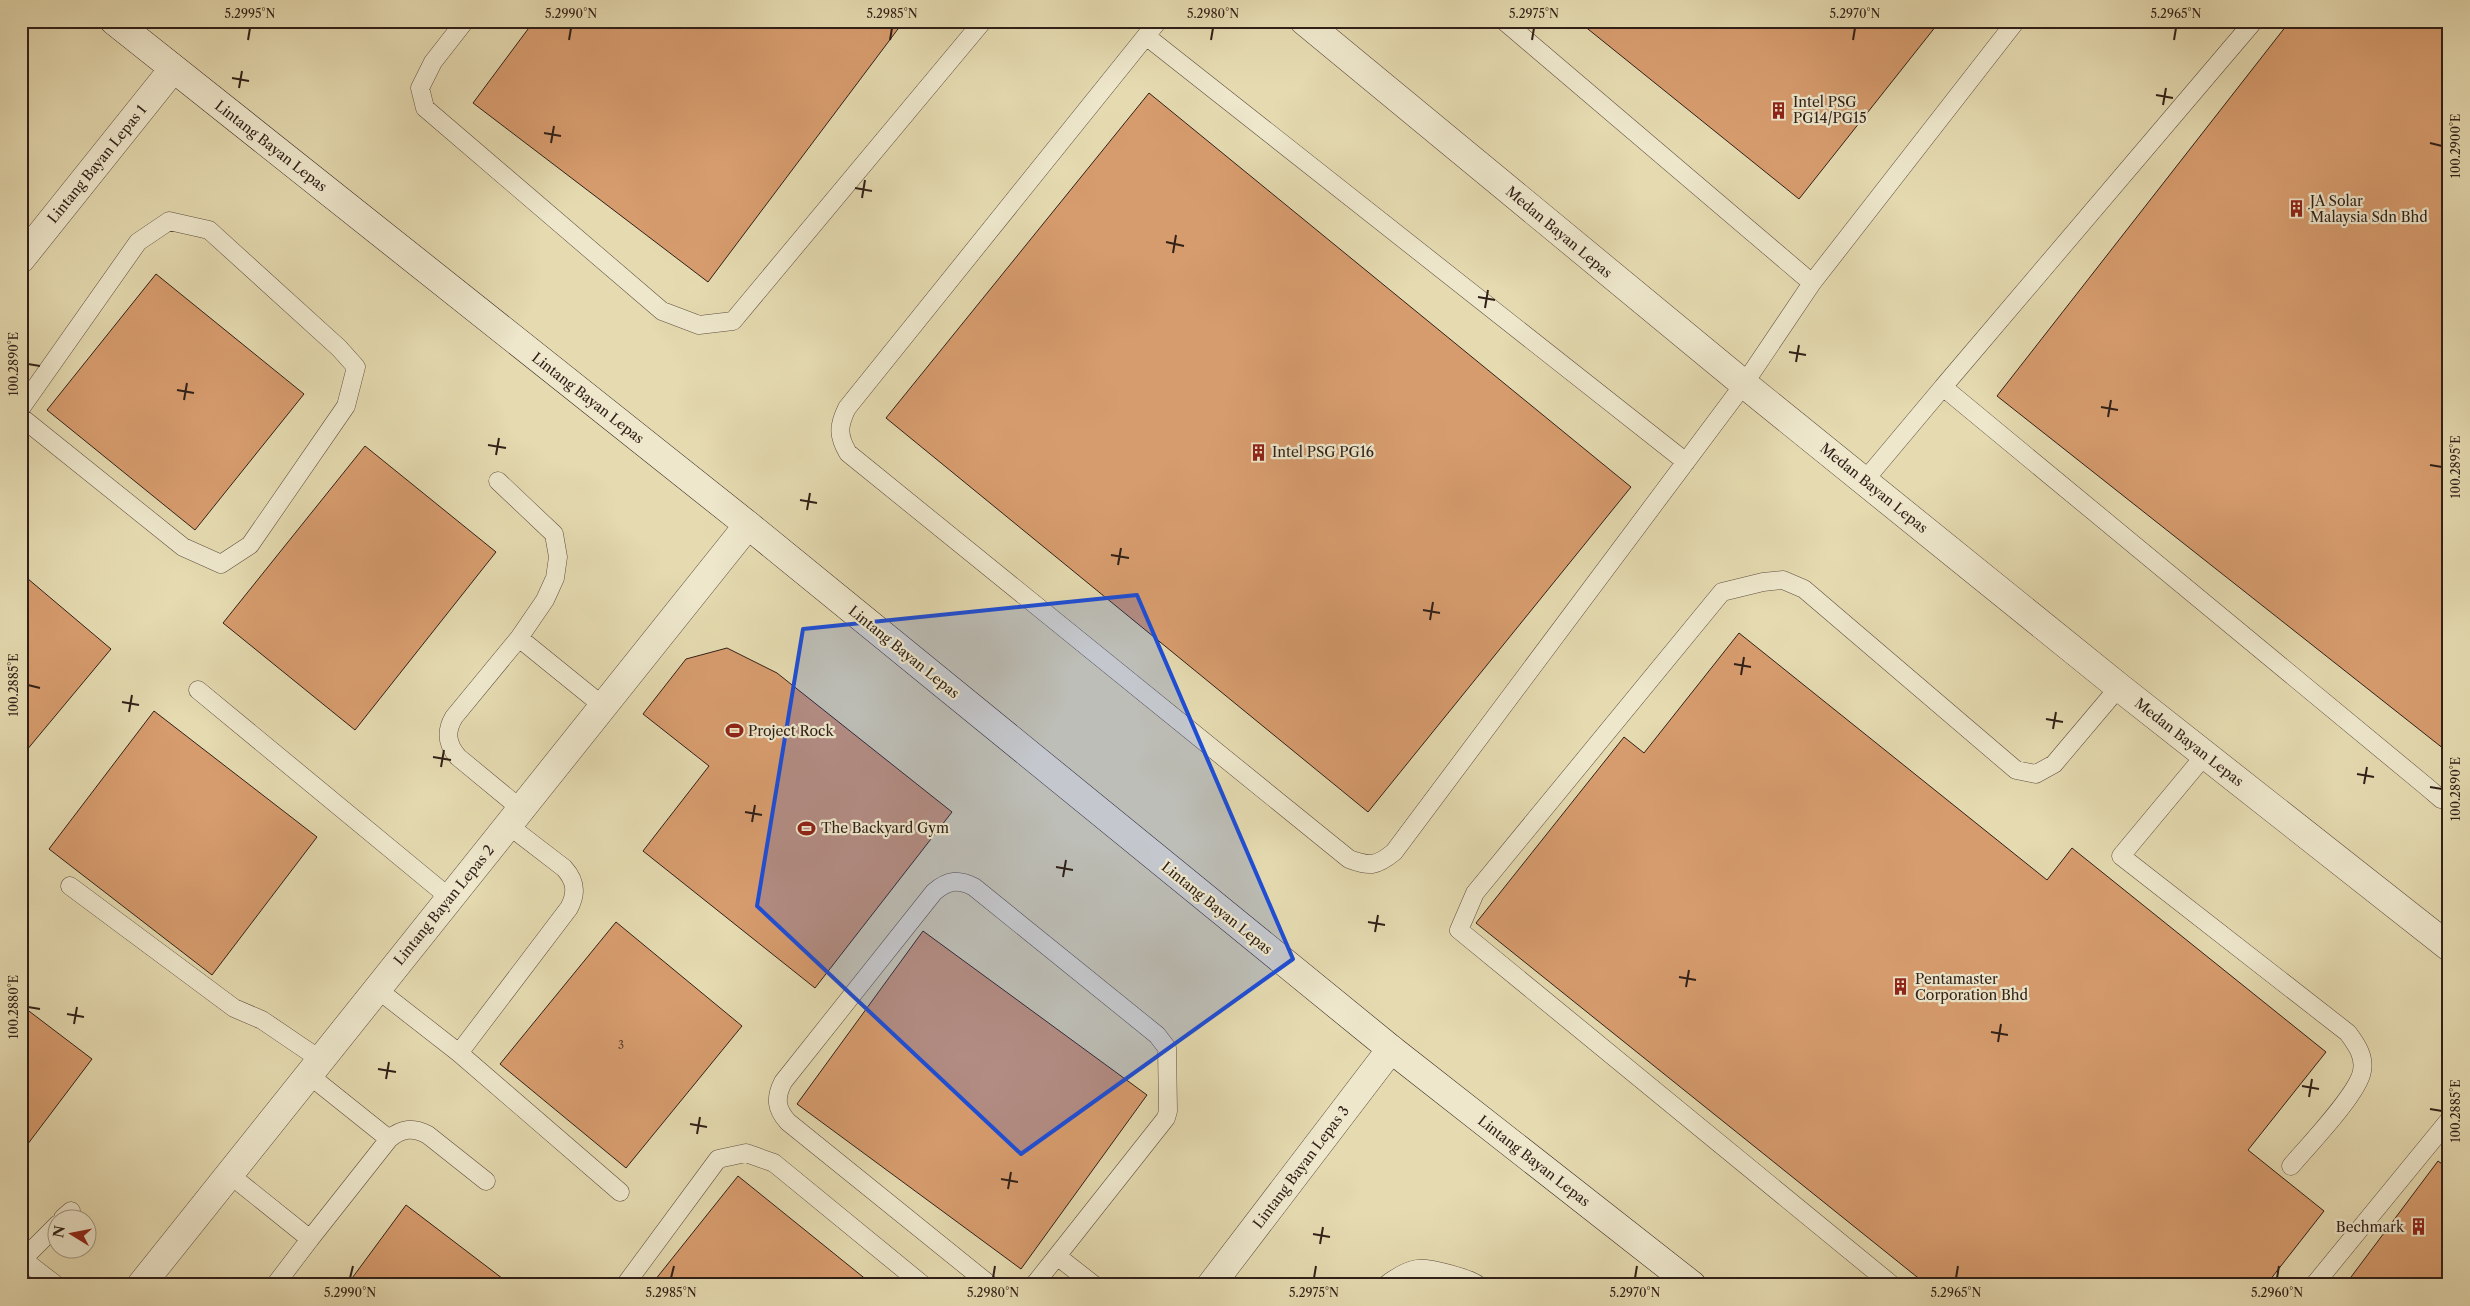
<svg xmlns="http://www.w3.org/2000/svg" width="2470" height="1306" viewBox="0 0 2470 1306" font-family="'Libre Caslon Text',serif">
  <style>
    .building { fill: #d79c6e; stroke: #312018 }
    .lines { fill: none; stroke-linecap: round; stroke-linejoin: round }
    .lane-casing { stroke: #5e4e3e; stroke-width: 19 }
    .street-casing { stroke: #5e4e3e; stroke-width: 29 }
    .secondary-casing { stroke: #312018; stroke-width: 29 }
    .lane { stroke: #eee7cc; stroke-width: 18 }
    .street { stroke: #eee7cc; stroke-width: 28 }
    .secondary { stroke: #eee7cc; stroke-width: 28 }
    .marked { fill: #1d4ed8; fill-opacity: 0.2; stroke: #1d4ed8; stroke-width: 4; stroke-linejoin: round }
    .ticks { fill: none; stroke: #312018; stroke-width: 2 }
    .labels { text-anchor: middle; stroke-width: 4.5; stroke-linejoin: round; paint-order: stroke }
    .number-label { font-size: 11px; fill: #5a3f2e }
    .poi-label { font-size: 14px; fill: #312018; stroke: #eee7cc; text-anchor: start }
    .street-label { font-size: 14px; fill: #312018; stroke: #eee7cc }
    .neatline { fill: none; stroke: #312018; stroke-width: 2 }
    .ticks-label { font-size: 12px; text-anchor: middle; fill: #312018 }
  </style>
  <rect width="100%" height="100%" fill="#e5dab0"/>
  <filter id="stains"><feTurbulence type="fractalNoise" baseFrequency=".004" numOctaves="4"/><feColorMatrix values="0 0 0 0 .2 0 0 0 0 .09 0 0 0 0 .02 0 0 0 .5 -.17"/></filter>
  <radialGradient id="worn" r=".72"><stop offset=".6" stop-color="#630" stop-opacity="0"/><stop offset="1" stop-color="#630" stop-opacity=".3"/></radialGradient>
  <path class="building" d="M534 21H904L708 282 473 103Z
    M1578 21H1940L1799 199Z
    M2290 21H2449V753L1997 396Z
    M1149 93 1631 487 1368 812 886 418Z
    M156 274 304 394 195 530 47 410Z
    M365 446 496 552 355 730 223 623Z
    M21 573 111 649 21 757Z
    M1739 633 2047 880 2072 848 2326 1052 2248 1150 2324 1211 2266 1285H1927L1476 923 1624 737 1644 753Z
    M727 648 777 673 952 812 815 988 643 851 709 766 643 714 686 659Z
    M154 711 317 837 212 975 49 849Z
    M616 922 742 1026 626 1168 500 1064Z
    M923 931 1147 1095 1021 1269 797 1104Z
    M21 1005 92 1059 21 1153Z
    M2438 1161 2449 1169V1285H2345Z
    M738 1176 873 1285H651Z
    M406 1205 511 1285H347Z"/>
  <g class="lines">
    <defs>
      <path id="lane" d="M465 21 433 62 420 88 425 108 662 311 699 325 733 321 983 21
        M1158 21 847 408C838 426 838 436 848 453L1349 859C1370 867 1377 866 1394 852L1744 384 1812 283 2016 21
        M1504 21 1812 283
        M1146 36 1686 462
        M1943 387 2254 21
        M21 408 138 242 169 221 209 230 339 348 356 367 346 406 250 545 221 564 183 547 21 417
        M1865 480 1943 387 2427 787 2441 799 2449 801
        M498 481 554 534 558 557 555 578 545 600 519 638 454 717C445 732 447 744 458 757L521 809
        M519 638 603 706
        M198 690 450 898
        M2205 755 2121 856 2348 1033C2356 1044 2365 1056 2362 1071 2359 1093 2307 1147 2291 1166
        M70 886 234 1008 262 1020 321 1060
        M377 989 459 1053 569 908C577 893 576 881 564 868L508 825
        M459 1053 620 1192
        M309 1075 389 1139
        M229 1174 310 1239 275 1285
        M63 1218 71 1211
        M310 1239 389 1139C402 1128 413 1127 428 1135L486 1181
        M21 1258 56 1285
        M23 1259 58 1224
        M625 1285 718 1159 746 1153 774 1163 923 1285
        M990 1285 788 1122C776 1109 775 1098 783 1082L934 892C948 880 958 879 974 887L1157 1035 1167 1048 1168 1111 1166 1118 1057 1256 1094 1285
        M1034 1285 1057 1256
        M1386 1285C1395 1278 1405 1271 1417 1269 1429 1267 1469 1278 1478 1285
        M1892 1285 1459 930 1475 893 1722 592 1763 582 1783 580 1804 589 2016 770 2036 774 2054 764 2119 687
        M2314 1285 2449 1120"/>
      <path id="street" d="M1304 21 1744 384 2119 687 2449 947
        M21 259 173 69
        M141 1285 748 525
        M1211 1285 1391 1049"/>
      <path id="secondary" d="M114 21 748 525 1391 1049 1692 1285"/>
    </defs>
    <use href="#lane" class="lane-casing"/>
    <use href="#street" class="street-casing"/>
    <use href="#secondary" class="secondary-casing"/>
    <use href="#lane" class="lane"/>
    <use href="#street" class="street"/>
    <use href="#secondary" class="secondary"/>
  </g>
  <path class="marked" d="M1137 595 1293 959 1021 1154 757 906 803 629Z"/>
  <path class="ticks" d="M248 40 250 28M569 40 571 28M890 40 892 28M1211 40 1213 28M1532 40 1534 28M1853 40 1855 28M2174 40 2176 28M232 78 249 81M239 88 242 71M2156 95 2173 98M2163 105 2166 88M544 133 561 136M551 143 554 126M2430 143 2442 146M855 188 872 191M862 198 865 180M1166 242 1184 246M1173 253 1176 235M1478 297 1495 300M1485 308 1488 290M1789 352 1806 355M1796 362 1799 345M28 364 40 366M177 390 194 393M184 400 187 383M2101 407 2118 410M2108 417 2111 400M488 445 506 448M496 455 499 438M2430 465 2442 467M800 500 817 503M807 510 810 493M1111 555 1129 558M1118 565 1121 548M1423 610 1440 613M1430 620 1433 602M1734 664 1751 667M1741 675 1744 657M28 685 40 688M122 702 139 705M129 712 132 695M2046 719 2063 722M2053 729 2056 712M433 757 451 760M441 767 444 750M2357 774 2374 777M2364 784 2367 767M2430 787 2442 789M745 812 762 815M752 822 755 805M1056 867 1073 870M1063 877 1066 860M1368 922 1385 925M1375 932 1378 915M1679 977 1696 980M1686 987 1689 970M28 1007 40 1009M67 1014 84 1017M74 1024 77 1007M1991 1032 2008 1035M1998 1042 2001 1024M378 1069 396 1072M386 1079 389 1062M2302 1086 2319 1089M2309 1097 2312 1079M2430 1109 2442 1111M690 1124 707 1127M697 1134 700 1117M1001 1179 1018 1182M1008 1189 1011 1172M1313 1234 1330 1237M1320 1244 1323 1227M350 1278 353 1266M671 1278 674 1266M993 1278 995 1266M1314 1278 1316 1266M1635 1278 1637 1266M1956 1278 1958 1266M2277 1278 2279 1266"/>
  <defs>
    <symbol id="building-bare" viewBox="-9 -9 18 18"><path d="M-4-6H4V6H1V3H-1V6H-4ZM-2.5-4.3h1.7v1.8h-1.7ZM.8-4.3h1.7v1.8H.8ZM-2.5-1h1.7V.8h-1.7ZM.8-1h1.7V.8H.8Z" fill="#8f2418" stroke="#eee7cc" stroke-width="2.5" paint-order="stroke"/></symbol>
    <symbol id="stadium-bare" viewBox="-9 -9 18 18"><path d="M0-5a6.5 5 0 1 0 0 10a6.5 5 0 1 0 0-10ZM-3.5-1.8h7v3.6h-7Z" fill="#8f2418" stroke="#eee7cc" stroke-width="2.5" paint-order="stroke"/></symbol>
  </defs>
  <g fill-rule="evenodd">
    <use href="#building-bare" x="1766" y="98" width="25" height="25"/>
    <use href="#building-bare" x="2284" y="196" width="25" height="25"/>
    <use href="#building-bare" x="1246" y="440" width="25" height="25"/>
    <use href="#stadium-bare" x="722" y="718" width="25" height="25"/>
    <use href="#stadium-bare" x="794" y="816" width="25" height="25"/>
    <use href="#building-bare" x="1888" y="974" width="25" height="25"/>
    <use href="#building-bare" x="2406" y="1214" width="25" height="25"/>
  </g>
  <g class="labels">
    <g class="number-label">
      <text x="621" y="1049">3</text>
    </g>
    <g class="poi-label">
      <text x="1793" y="107">Intel PSG<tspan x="1793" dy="16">PG14/PG15</tspan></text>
      <text x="2310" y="206">JA Solar<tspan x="2310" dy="16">Malaysia Sdn Bhd</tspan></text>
      <text x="1272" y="457">Intel PSG PG16</text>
      <text x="748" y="736">Project Rock</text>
      <text x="821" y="833">The Backyard Gym</text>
      <text x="1915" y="984">Pentamaster<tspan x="1915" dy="16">Corporation Bhd</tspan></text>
      <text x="2404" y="1232" text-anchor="end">Bechmark</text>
    </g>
    <g class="street-label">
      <text transform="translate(271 146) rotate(38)" y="5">Lintang Bayan Lepas</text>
      <text transform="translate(97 164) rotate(-51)" y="5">Lintang Bayan Lepas 1</text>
      <text transform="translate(1559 232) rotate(40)" y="5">Medan Bayan Lepas</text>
      <text transform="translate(588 398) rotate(38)" y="5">Lintang Bayan Lepas</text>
      <text transform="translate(1874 488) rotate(39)" y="5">Medan Bayan Lepas</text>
      <text transform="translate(904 652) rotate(39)" y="5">Lintang Bayan Lepas</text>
      <text transform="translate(2189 742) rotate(38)" y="5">Medan Bayan Lepas</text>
      <text transform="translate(444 905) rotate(-51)" y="5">Lintang Bayan Lepas 2</text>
      <text transform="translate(1217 908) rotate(39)" y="5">Lintang Bayan Lepas</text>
      <text transform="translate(1534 1161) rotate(38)" y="5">Lintang Bayan Lepas</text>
      <text transform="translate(1301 1167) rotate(-53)" y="5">Lintang Bayan Lepas 3</text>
    </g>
  </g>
  <rect width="2470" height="1306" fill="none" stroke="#e5dab0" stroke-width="55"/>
  <g transform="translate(72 1234) rotate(280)"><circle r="24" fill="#eee7cc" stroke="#a29784"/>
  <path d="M0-4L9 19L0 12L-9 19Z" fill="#8f2418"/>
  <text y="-8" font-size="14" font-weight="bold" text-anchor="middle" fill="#312018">N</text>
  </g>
  <rect x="28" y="28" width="2414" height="1250" class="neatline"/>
  <g class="ticks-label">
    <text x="250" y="18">5.2995°N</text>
    <text x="571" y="18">5.2990°N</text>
    <text x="892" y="18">5.2985°N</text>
    <text x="1213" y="18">5.2980°N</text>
    <text x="1534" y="18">5.2975°N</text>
    <text x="1855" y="18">5.2970°N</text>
    <text x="2176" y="18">5.2965°N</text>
    <text transform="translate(2456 146) rotate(-90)" y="4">100.2900°E</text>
    <text transform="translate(14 364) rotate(-90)" y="4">100.2890°E</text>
    <text transform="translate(2456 467) rotate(-90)" y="4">100.2895°E</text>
    <text transform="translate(14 685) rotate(-90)" y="4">100.2885°E</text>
    <text transform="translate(2456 789) rotate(-90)" y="4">100.2890°E</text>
    <text transform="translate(14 1007) rotate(-90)" y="4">100.2880°E</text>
    <text transform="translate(2456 1111) rotate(-90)" y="4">100.2885°E</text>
    <text x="350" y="1297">5.2990°N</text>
    <text x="671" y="1297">5.2985°N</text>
    <text x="993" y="1297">5.2980°N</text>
    <text x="1314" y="1297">5.2975°N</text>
    <text x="1635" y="1297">5.2970°N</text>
    <text x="1956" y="1297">5.2965°N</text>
    <text x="2277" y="1297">5.2960°N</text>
  </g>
  <rect width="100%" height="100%" filter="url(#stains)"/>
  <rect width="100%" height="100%" fill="url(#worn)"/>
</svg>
